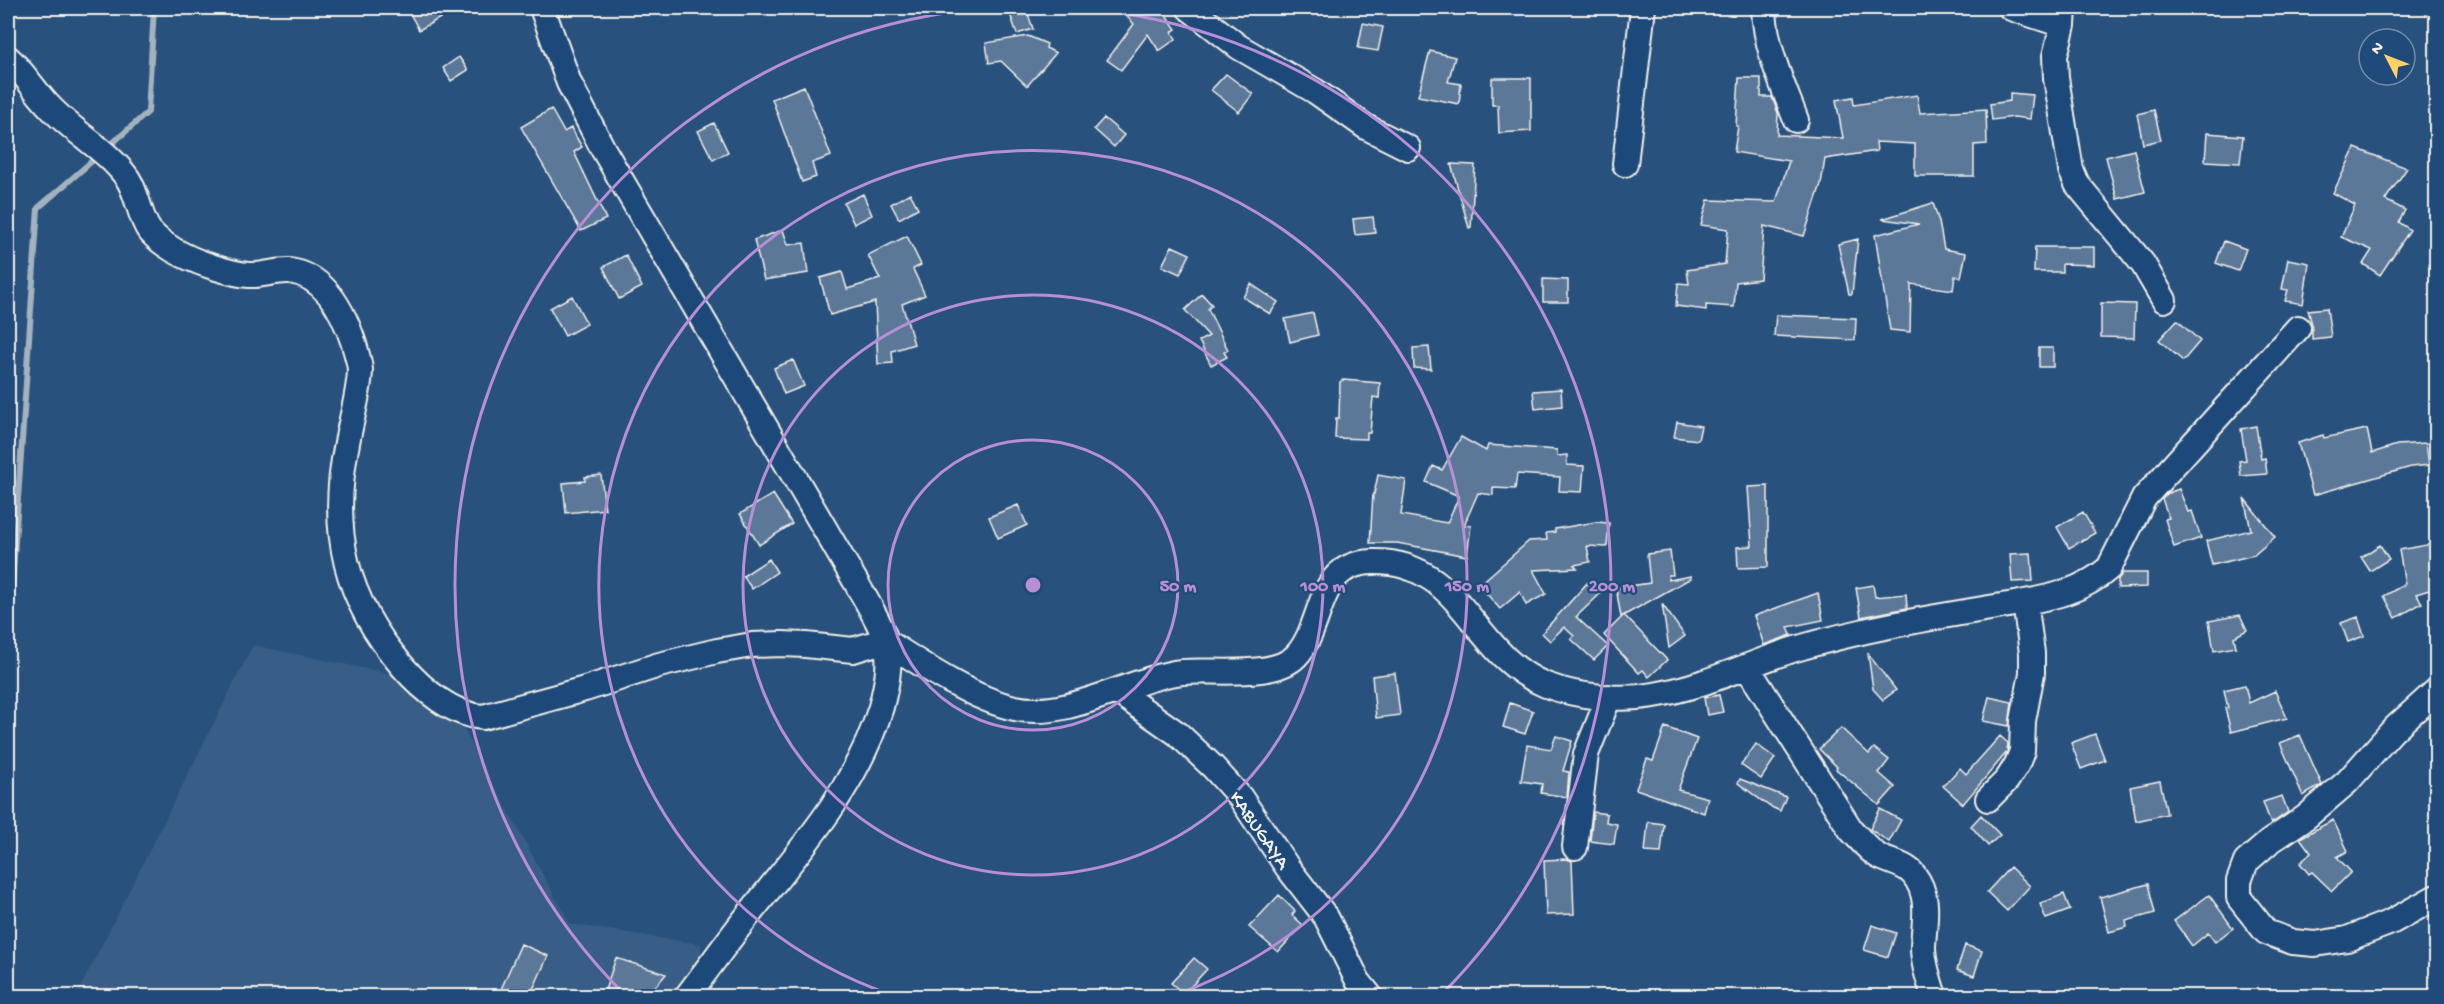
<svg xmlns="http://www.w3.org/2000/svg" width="2444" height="1004" viewBox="0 0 2444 1004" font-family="'Gochi Hand',sans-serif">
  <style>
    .built { fill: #375d86 }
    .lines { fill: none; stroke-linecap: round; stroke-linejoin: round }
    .stream { stroke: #a4b2be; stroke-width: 6 }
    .building { fill: #5b7899; stroke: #f4f1e8; stroke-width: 1.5 }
    .minor-casing { stroke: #f4f1e8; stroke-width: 28 }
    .minor { stroke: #1f4a7a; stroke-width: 24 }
    .ring { fill: none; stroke: #b88ed4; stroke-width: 3 }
    .labels { text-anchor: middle; stroke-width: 4.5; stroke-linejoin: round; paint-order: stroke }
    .street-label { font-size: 20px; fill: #f4f1e8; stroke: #1f4a7a }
    .centre { fill: #b88ed4; stroke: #1f4a7a; stroke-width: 3 }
    .ring-label { font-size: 18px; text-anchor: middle; font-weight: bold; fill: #b88ed4; stroke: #1f4a7a; stroke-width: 4.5; stroke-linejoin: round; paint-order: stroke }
  </style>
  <rect width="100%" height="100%" fill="#28517e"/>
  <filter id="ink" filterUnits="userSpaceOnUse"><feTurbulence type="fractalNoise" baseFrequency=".0167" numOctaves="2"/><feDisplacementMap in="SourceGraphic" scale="12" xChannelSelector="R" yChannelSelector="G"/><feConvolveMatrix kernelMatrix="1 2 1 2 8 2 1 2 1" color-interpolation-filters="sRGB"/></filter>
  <g filter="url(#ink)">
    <path class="built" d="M253 645 439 684 570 924 701 944 703 996H76Z"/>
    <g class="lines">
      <path class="stream" d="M107 148 148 112 154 8
        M8 644 38 208 99 155"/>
    </g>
    <path class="building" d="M407 8H458L419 30Z
      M1008 8H1026L1033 29 1017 34Z
      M1119 8H1161L1176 29 1172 32 1176 39 1159 51 1148 34 1121 70 1107 60 1134 24Z
      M1363 23 1383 27 1378 51 1358 48Z
      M1028 36 1047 44 1046 48 1056 53 1027 86 1001 61 989 63 986 43Z
      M1430 51 1455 57 1448 82 1461 84 1459 104 1418 96Z
      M459 57 468 70 451 81 443 68Z
      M1226 74 1253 94 1239 112 1211 90Z
      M1492 78H1531V131L1499 133 1498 105H1492Z
      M1739 78H1761V97H1772L1778 113 1777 135 1843 138 1836 100 1853 97 1854 105 1917 95 1920 113 1986 109 1987 144 1974 145V176H1915V144L1876 142 1877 151 1825 159 1821 184 1804 236 1764 226 1760 279 1736 282 1734 307 1706 305V310L1676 306 1678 283 1689 284 1687 270 1725 264 1728 229 1701 225 1708 200 1776 202 1789 161 1734 152 1738 126H1736Z
      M804 86 831 156 812 163 816 177 802 182 772 99Z
      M2010 93 2033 95 2030 119 2014 117 1992 120 1990 104 2010 101Z
      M551 109 564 132 571 128 582 147 574 152 606 219 581 231 521 127Z
      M2154 110 2161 140 2143 144 2137 114Z
      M1104 118 1124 135 1114 147 1094 129Z
      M714 123 728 152 713 160 698 131Z
      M2207 133 2243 136 2240 163 2205 161Z
      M2355 148 2407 168 2385 200 2405 210 2399 222 2410 230 2380 275 2363 264 2372 250 2341 237 2355 205 2333 193Z
      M2134 150 2145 192 2117 199 2106 157Z
      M1451 164 1475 165 1471 227 1469 228Z
      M910 193 918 208 899 219 891 204Z
      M863 194 872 215 854 224 844 203Z
      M1933 203 1939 222 1944 249 1966 253 1961 277 1955 276 1953 290 1911 284 1910 332 1890 330 1875 235 1919 224 1882 219Z
      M1373 217 1375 233 1355 235 1353 219Z
      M783 230 788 245 804 243 808 273 764 280 754 240Z
      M907 236 921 265 913 269 925 295 902 304 914 344 892 351 893 363 878 364 875 302 830 315 820 278 842 272 847 289 880 279 868 255Z
      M1858 239 1852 294H1849L1838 244Z
      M2224 241 2246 249 2238 271 2216 263Z
      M1172 246 1190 254 1180 274 1162 266Z
      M2035 247H2094V265L2062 264V272H2034Z
      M626 255 642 287 619 299 603 267Z
      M2288 259 2309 263 2303 304 2285 301 2288 290 2282 289Z
      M1543 279 1568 280V302H1543Z
      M1251 284 1278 302 1270 314 1243 297Z
      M1202 294 1212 305 1208 309 1228 350 1224 352 1227 357 1211 365 1199 341 1209 336 1185 310Z
      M572 296 587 324 565 336 550 308Z
      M2101 303 2135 304 2134 338 2101 337Z
      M2327 308 2331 337 2312 339V324L2308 310Z
      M1313 313 1318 335 1290 342 1285 319Z
      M1776 315 1856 318 1855 340 1774 336Z
      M2177 320 2200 341 2183 361 2159 340Z
      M1429 347 1431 369 1414 368 1413 348Z
      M2039 348H2053V367H2039Z
      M793 360 804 386 784 394 774 368Z
      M1343 380 1380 383 1379 398 1373 397 1370 433H1367V439L1335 438 1336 418H1339L1340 382Z
      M1561 389 1562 406 1535 409 1533 391Z
      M1677 422 1701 426 1698 440 1674 437Z
      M2256 426 2261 459 2265 458 2267 474 2241 476 2239 461 2246 460 2241 429Z
      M2367 429 2372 453 2397 445 2426 443 2429 465 2411 467 2313 495 2298 443 2323 435 2324 438Z
      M1461 437 1486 451 1488 445 1557 450V456L1567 455V465L1584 466 1582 492 1559 491 1560 477 1517 474 1515 489 1493 488V495L1478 493 1464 525 1471 526 1467 556 1397 543H1370L1373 494H1374L1378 475 1406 480 1401 515 1447 523 1459 496 1426 482 1433 466 1442 470Z
      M601 475 605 509 566 513 563 483 585 481V477Z
      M1768 486V567L1738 568 1737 547 1752 546 1748 487Z
      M2179 489 2188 512 2192 511 2201 538 2174 547 2165 519 2169 518 2162 499 2168 493Z
      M773 494 792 524 759 545 740 514Z
      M2244 498 2275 537 2254 555 2212 565 2206 541 2251 530Z
      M1018 505 1027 525 998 538 989 517Z
      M2083 512 2095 533 2069 548 2057 527Z
      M1596 522 1609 523 1607 547 1587 546 1590 562 1574 565 1577 568 1533 570 1546 594 1526 605 1520 592 1500 609 1479 585 1529 541 1547 540 1546 533 1555 532V529Z
      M2432 544 2436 568V588L2416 594 2422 603 2396 618 2384 596 2405 584 2399 550Z
      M2380 545 2389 559 2370 571 2361 557Z
      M1670 551 1673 575H1668L1669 580 1691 576V578L1621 617 1616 588 1650 583 1647 554Z
      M2031 553 2033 581 2012 582 2010 554Z
      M769 559 777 572 752 589 743 576Z
      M2123 573H2147V587L2118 588V579Z
      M1589 581 1600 594 1576 617 1608 646 1594 660 1571 639 1574 636 1564 627 1550 641 1542 633Z
      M1873 585 1875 597 1906 594 1907 608 1861 617 1856 588Z
      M1818 593 1823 620 1788 627 1791 635 1764 645 1754 616Z
      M1662 604 1685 636 1669 648Z
      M1624 615 1667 660 1649 677 1643 670 1639 673 1604 635Z
      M2240 615 2247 630 2234 637 2236 647 2214 651 2209 621Z
      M2358 617 2364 636 2348 642 2341 623Z
      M1868 654 1896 690 1883 700 1873 689Z
      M1395 673 1400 715 1376 718 1372 676Z
      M2245 685 2249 703 2275 691 2287 718 2231 732 2225 708H2228L2224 690Z
      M1719 695 1723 712 1707 715 1704 698Z
      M1989 697 2012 702 2009 726 1983 721Z
      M1510 703 1533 711 1525 734 1503 727Z
      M1665 727 1697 739 1678 790 1708 798 1704 813 1636 789 1647 759 1653 761Z
      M1841 728 1869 754 1874 748 1889 760 1879 773 1895 787 1879 805 1836 769 1837 767 1819 749Z
      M2095 734 2105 760 2081 769 2071 743Z
      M2300 735 2322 785 2303 796 2280 743Z
      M1556 736 1572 741 1563 771 1569 772 1567 797 1541 793 1542 784 1521 781 1527 745 1551 749Z
      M2000 736 2008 743 2007 752 1963 804 1943 786 1960 768 1966 774Z
      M1756 744 1775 758 1761 779 1741 765Z
      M1740 779 1786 797 1780 811 1769 806 1738 783Z
      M2160 781 2167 814 2136 821 2130 787Z
      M2282 796 2288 812 2271 824 2263 802Z
      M1880 809 1901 820 1889 842 1870 829Z
      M1593 812 1607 814 1606 822 1617 824 1614 844 1590 841Z
      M1981 815 2000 835 1988 846 1971 826Z
      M2333 820 2348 851 2337 857 2351 872 2332 891 2312 872 2309 874 2300 863 2311 853 2300 838Z
      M1648 822 1664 824 1661 853 1645 852Z
      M1567 859 1572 861 1574 914 1546 915 1544 860Z
      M2010 867 2030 886 2007 911 1987 892Z
      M2148 884 2155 913 2126 921 2127 927 2109 932 2100 897Z
      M2064 894 2070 910 2046 919 2040 904Z
      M1279 895 1295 911 1292 915 1303 925 1278 952 1249 927Z
      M2209 895 2233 928 2215 942 2208 933 2192 946 2174 921Z
      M1872 925 1896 933 1888 957 1864 950Z
      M521 944 548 956 530 996H498Z
      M1965 945 1982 951 1974 976 1957 970Z
      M616 958 666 974 647 996H603Z
      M1194 958 1207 969 1184 994 1171 983Z"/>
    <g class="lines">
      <defs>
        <path id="minor" d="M542 8 569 83 603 149 857 584C865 599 884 629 887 645 891 666 886 687 881 707 857 787 801 849 750 913 728 940 708 969 687 996
          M1189 8 1239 47 1315 91 1366 127 1408 148
          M1764 8C1765 47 1782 83 1796 120
          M2011 8 2063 25
          M2064 8 2063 25 2055 56 2056 78 2071 170 2077 184 2143 264 2164 300
          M8 58C24 72 35 92 50 107 74 133 108 150 128 179 138 195 140 218 149 230 157 240 172 250 183 255 199 263 231 274 249 275 263 276 276 270 290 271 326 276 344 313 354 344 356 352 360 363 360 371 359 394 351 420 347 443 329 531 345 600 403 667 423 690 453 715 483 717L585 689 659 665 717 651 752 645 782 644 806 645 853 650 886 640
          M1625 164 1643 8
          M887 642C922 665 975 700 1015 708 1069 720 1130 678 1182 672 1212 669 1274 679 1296 656 1326 624 1314 563 1373 562 1463 560 1472 656 1546 685 1578 697 1620 701 1654 695 1702 687 1746 665 1792 650 1864 628 1940 616 2014 604 2048 598 2082 592 2109 568L2144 498 2298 328
          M1747 667 1851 830C1860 839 1867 849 1878 856 1890 863 1905 863 1914 875 1931 897 1924 921 1923 947 1923 964 1929 980 1934 996
          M2436 691 2394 729 2347 782 2306 817 2269 842 2246 862 2239 881V898L2266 932 2293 942 2315 944 2347 939 2391 922 2436 897
          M1118 692 1178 734 1213 767 1240 797 1288 868 1326 917 1358 981 1370 996
          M1988 799 2007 780 2017 764 2022 751 2023 721 2032 673V653L2025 602
          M1575 847 1586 754 1609 697"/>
      </defs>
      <use href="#minor" class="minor-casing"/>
      <use href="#minor" class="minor"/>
    </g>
  </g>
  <g class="ring">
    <circle cx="1033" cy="585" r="145"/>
    <circle cx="1033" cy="585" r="290"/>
    <path d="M892 995A434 434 0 1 1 1174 995"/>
    <path d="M624 994A579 579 0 0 1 988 8M1078 8A579 579 0 0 1 1442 994"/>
  </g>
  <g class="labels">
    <g class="street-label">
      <text transform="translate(1261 829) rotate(55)" y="7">KABUGAYA</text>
    </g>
  </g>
  <circle cx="1033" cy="585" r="9" class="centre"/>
  <g class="ring-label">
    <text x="1178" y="591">50 m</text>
    <text x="1323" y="591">100 m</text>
    <text x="1467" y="591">150 m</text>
    <text x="1612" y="591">200 m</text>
  </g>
  <rect width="2444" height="1004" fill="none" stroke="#1f4a7a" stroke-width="30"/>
  <rect x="15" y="15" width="2414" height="974" fill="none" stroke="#f4f1e8" stroke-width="2" filter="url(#ink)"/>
  <g transform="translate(2387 57) rotate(312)"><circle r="28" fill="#1f4a7a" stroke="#748da6" stroke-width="1.5"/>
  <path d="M0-4.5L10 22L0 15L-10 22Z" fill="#ffd166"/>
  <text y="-9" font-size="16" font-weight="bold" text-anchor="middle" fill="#f4f1e8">N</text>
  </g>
</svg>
